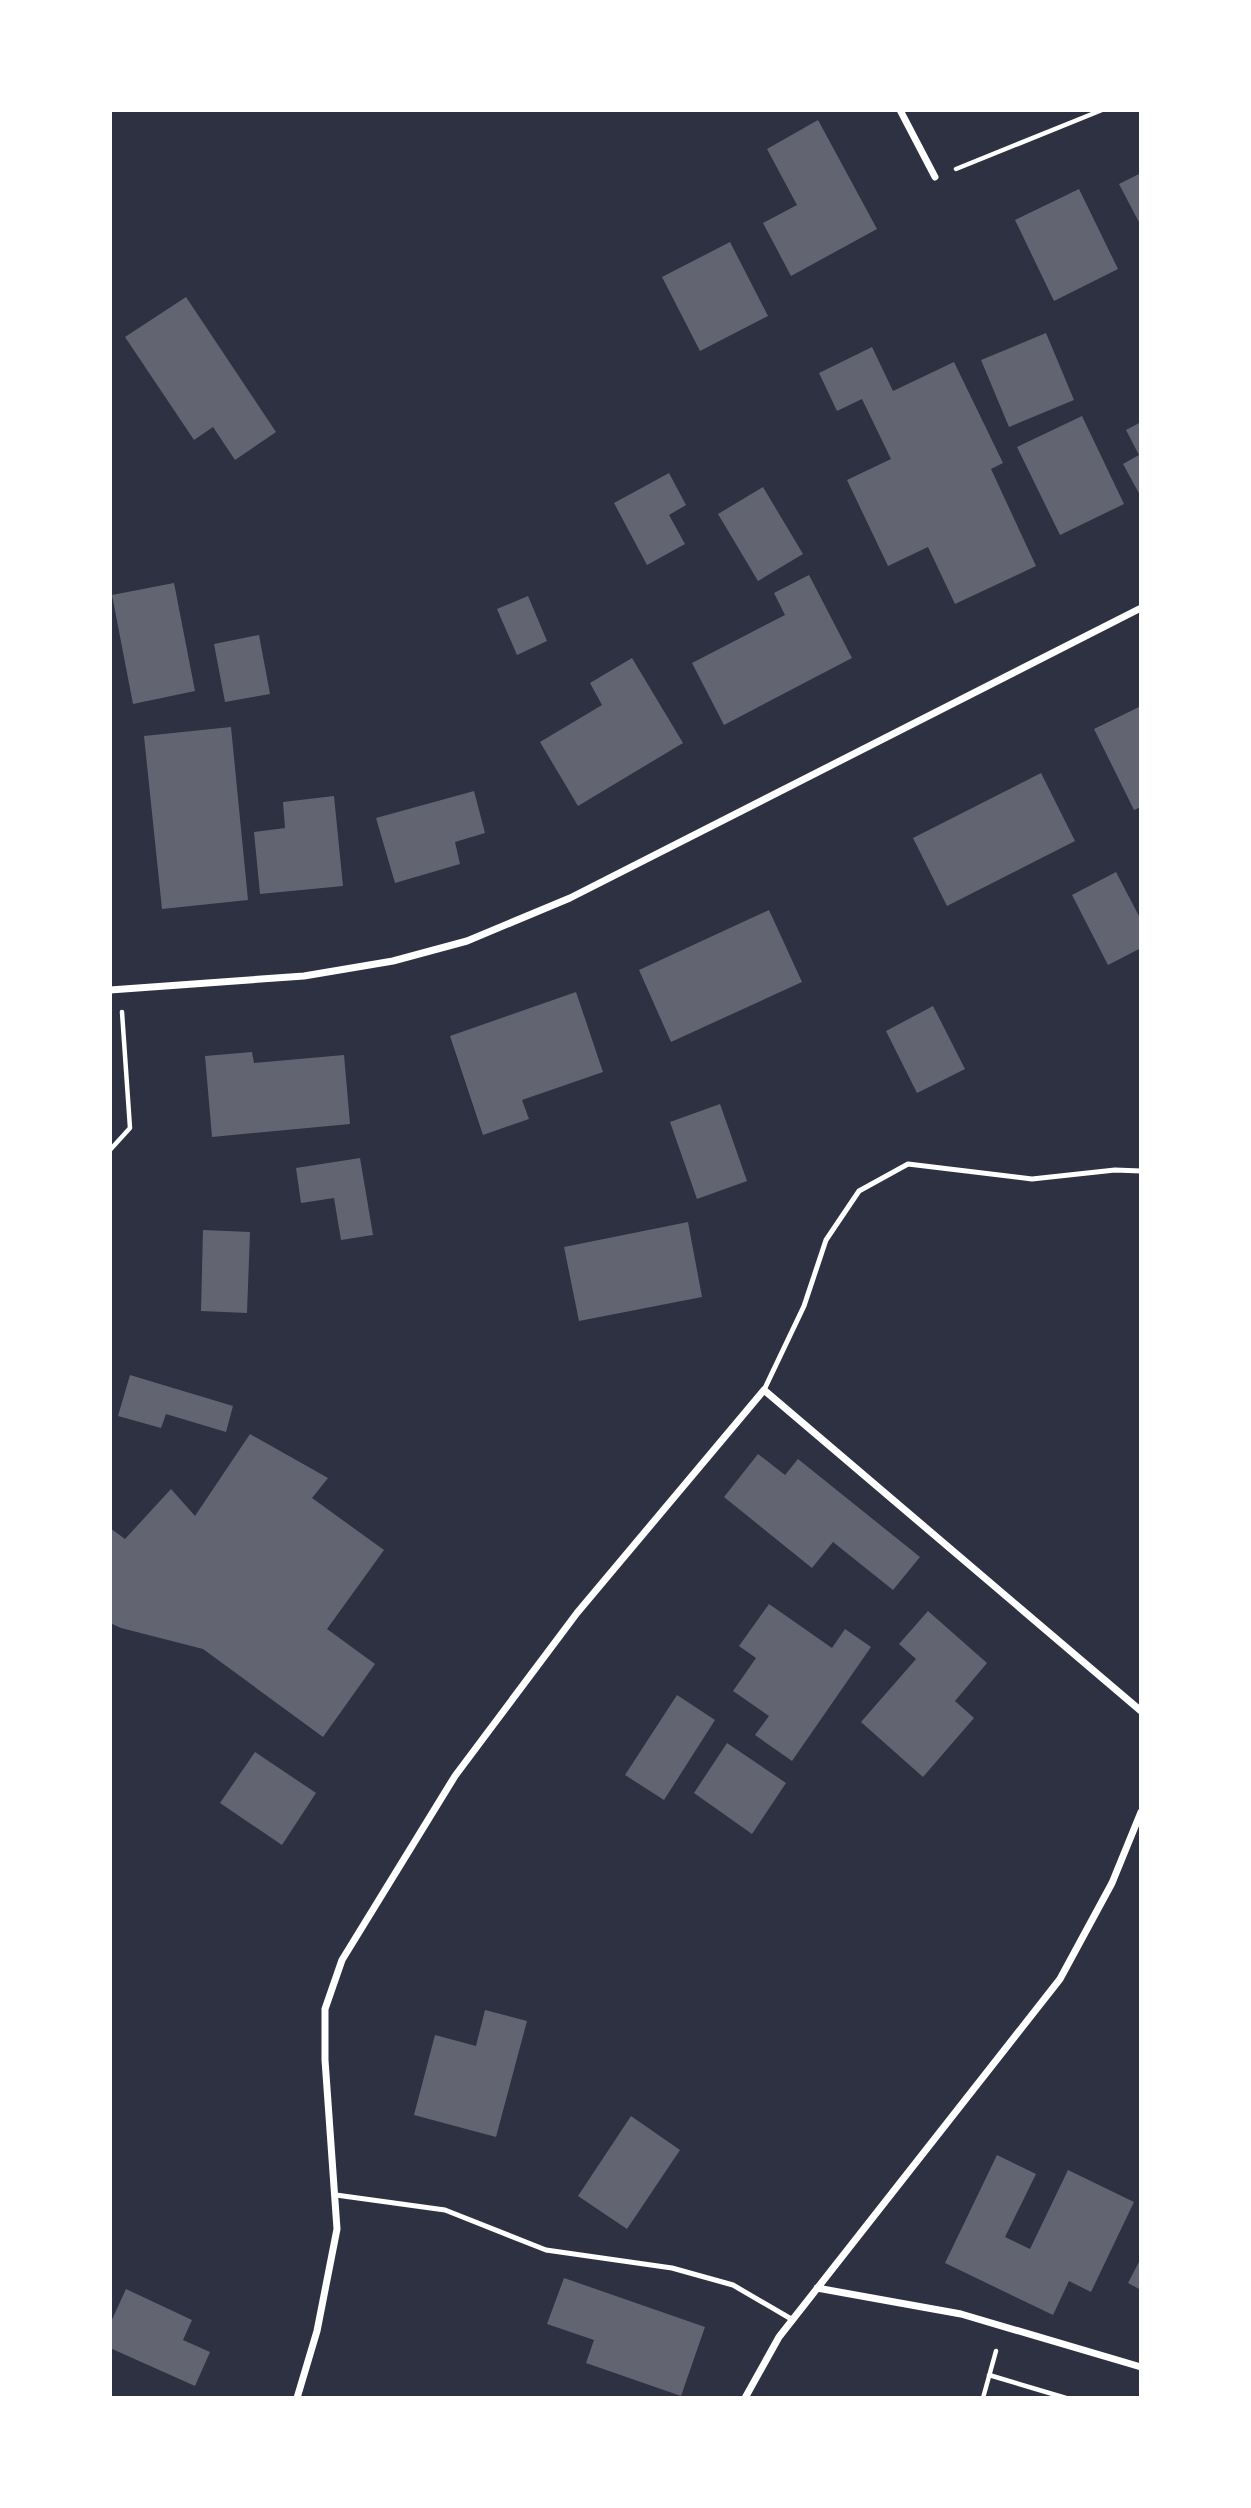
<svg xmlns="http://www.w3.org/2000/svg" width="1251" height="2508" viewBox="0 0 1251 2508" font-family="Spectral,serif">
  <style>
    .building { fill: #626471 }
    .lines { fill: none; stroke-linecap: round; stroke-linejoin: round }
    .path { stroke: #fff; stroke-width: 4.5 }
    .service { stroke: #fff; stroke-width: 5 }
    .minor { stroke: #fff; stroke-width: 7 }
  </style>
  <rect width="100%" height="100%" fill="#2d3142"/>
  <path class="building" d="M818 120 877 229 791 276 763 223 797 205 767 149Z
    M1141 173V226L1119 184Z
    M1079 189 1118 269 1054 301 1015 220Z
    M730 242 768 316 700 351 662 277Z
    M186 297 276 432 235 460 213 427 194 440 125 337Z
    M1046 333 1074 400 1009 427 981 360Z
    M872 347 893 391 954 362 1003 463 991 469 1036 566 955 604 928 547 888 566 847 480 891 459 862 399 837 411 819 373Z
    M1082 416 1124 504 1060 535 1017 447Z
    M1141 422V497L1123 464 1139 455 1126 430Z
    M669 473 686 505 669 515 685 544 647 565 614 503Z
    M763 487 803 554 758 581 718 514Z
    M809 575 852 658 724 725 692 663 785 615 774 593Z
    M174 583 195 691 133 704 112 595Z
    M528 596 547 641 517 655 497 609Z
    M259 635 270 694 225 702 214 644Z
    M632 658 683 743 578 806 540 742 602 705 590 683Z
    M1141 706V807L1134 810 1094 729Z
    M231 727 248 900 162 909 144 736Z
    M1041 773 1075 841 947 906 913 838Z
    M474 791 485 833 455 842 460 864 395 883 376 818Z
    M334 796 343 886 260 894 254 832 285 828 283 802Z
    M1116 872 1141 920V948L1108 965 1072 895Z
    M769 910 802 982 671 1042 639 970Z
    M576 992 603 1072 522 1100 529 1119 483 1135 450 1036Z
    M933 1006 965 1069 917 1093 886 1031Z
    M252 1052 254 1063 344 1055 350 1124 212 1137 205 1056Z
    M720 1104 747 1181 697 1199 670 1122Z
    M360 1158 373 1235 341 1240 334 1198 301 1203 296 1168Z
    M688 1222 702 1297 579 1321 564 1247Z
    M203 1230 250 1232 247 1313 201 1311Z
    M130 1375 233 1406 226 1432 166 1414 161 1428 118 1416Z
    M250 1434 328 1478 312 1498 384 1550 327 1629 375 1664 323 1737 203 1649 121 1628 110 1623V1528L125 1539 171 1489 195 1516Z
    M758 1454 785 1475 798 1459 920 1557 893 1590 833 1542 812 1568 724 1497Z
    M769 1604 832 1648 845 1629 871 1647 792 1761 755 1735 769 1716 733 1691 756 1658 739 1646Z
    M928 1611 987 1663 955 1701 974 1718 923 1777 861 1722 916 1659 899 1644Z
    M677 1695 715 1720 664 1800 625 1775Z
    M727 1743 786 1783 752 1834 694 1793Z
    M255 1752 316 1793 282 1845 220 1803Z
    M485 2010 527 2021 496 2137 414 2115 435 2035 476 2046Z
    M631 2116 680 2150 627 2229 578 2196Z
    M997 2155 1036 2174 1005 2237 1030 2249 1068 2170 1134 2202 1091 2292 1069 2281 1053 2315 945 2263Z
    M1141 2258V2290L1128 2283Z
    M564 2278 705 2327 681 2396 586 2363 594 2340 547 2324Z
    M126 2289 192 2320 183 2340 210 2352 195 2386 110 2348V2324Z"/>
  <g class="lines">
    <path class="path" d="M956 169 1102 110
      M110 1150 130 1128 122 1012
      M989 2375 1066 2398
      M983 2398 996 2351"/>
    <path class="service" d="M764 1390 804 1306 826 1240 859 1191 908 1164 1032 1179 1115 1170 1141 1171
      M336 2195 445 2210 546 2250 672 2268 733 2285 793 2320"/>
    <path class="minor" d="M900 110 935 177
      M110 990 304 976 393 961 467 941 570 898 1141 608
      M817 2288 961 2314 1141 2367
      M297 2398 317 2331 337 2229 325 2060V2009L342 1960 455 1776 577 1613 764 1390 1141 1711
      M745 2398 779 2337 1060 1979 1112 1883 1141 1812"/>
  </g>
  <rect width="1251" height="2508" fill="none" stroke="#ffffff" stroke-width="224"/>
</svg>
